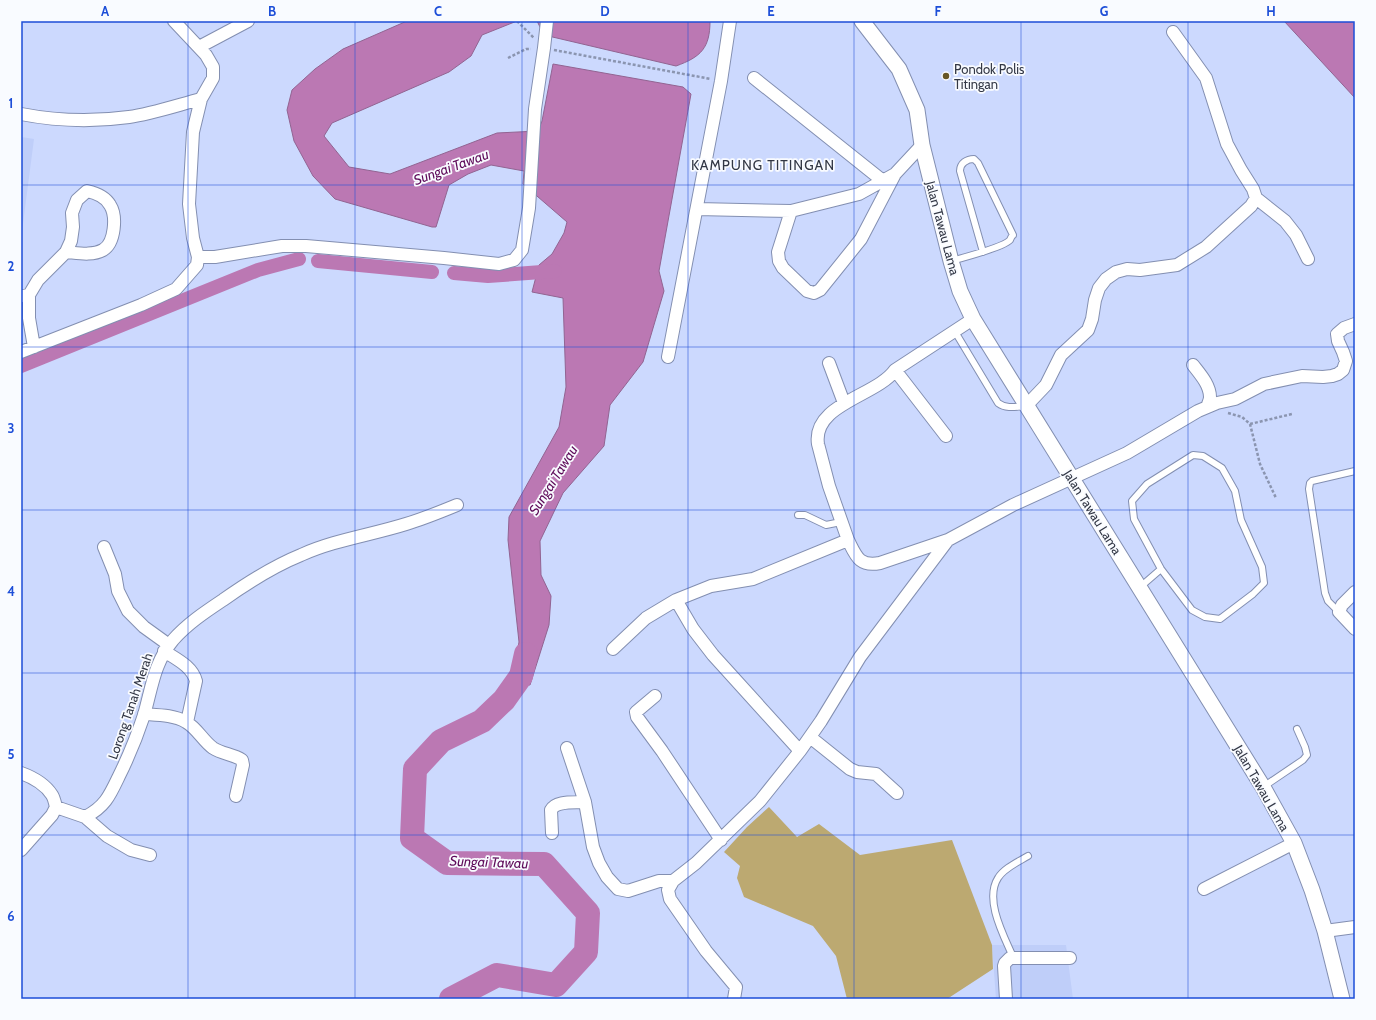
<svg xmlns="http://www.w3.org/2000/svg" width="1376" height="1020" viewBox="0 0 1376 1020" font-family="Cabin,sans-serif">
  <style>
    .built { fill: #bfcef9 }
    .green { fill: #bca971 }
    .water { fill: #bb78b3; stroke: #926492 }
    .lines { fill: none; stroke-linecap: round; stroke-linejoin: round }
    .canal { stroke: #bb78b3; stroke-width: 14 }
    .river { stroke: #bb78b3; stroke-width: 24 }
    .service-casing { stroke: #838fb1; stroke-width: 8 }
    .minor-casing { stroke: #838fb1; stroke-width: 14 }
    .tertiary-casing { stroke: #838fb1; stroke-width: 17 }
    .path { stroke: #8b95b0; stroke-width: 2.5; stroke-dasharray: 3 2; stroke-linecap: butt }
    .service { stroke: #fff; stroke-width: 6 }
    .minor { stroke: #fff; stroke-width: 12 }
    .tertiary { stroke: #fff; stroke-width: 15 }
    .grid { fill: none; stroke: #1d4ed8; stroke-width: 1; stroke-opacity: 0.55 }
    .poi-dot { fill: #675624; stroke: #f9fbff; stroke-width: 1.5 }
    .labels { text-anchor: middle; stroke-width: 3.5; stroke-linejoin: round; paint-order: stroke }
    .poi-label { font-size: 13px; fill: #323745; stroke: #f9fbff; text-anchor: start }
    .street-label { font-size: 13px; fill: #323745; stroke: #f9fbff }
    .neighbourhood-label { font-size: 14px; letter-spacing: 1px; fill: #323745; stroke: #f9fbff }
    .water-label { font-size: 14px; font-style: italic; fill: #5e0a59; stroke: #f9fbff }
    .neatline { fill: none; stroke: #1d4ed8; stroke-width: 1.5 }
    .grid-label { font-size: 13px; text-anchor: middle; font-weight: bold; fill: #1d4ed8 }
  </style>
  <rect width="100%" height="100%" fill="#ccd9fe"/>
  <path class="built" d="M21 137 34 139 21 239Z
    M992 945H1066L1073 999H996Z"/>
  <path class="green" d="M769 807 797 837 819 824 860 855 952 840 992 945 993 969 947 999H847L836 956 813 926 744 897 737 878 740 866 724 852 747 827Z"/>
  <path class="water" d="M407 21H517L482 35 471 56 449 72 332 123 324 136 349 167 390 174 497 133 538 131 542 121 553 64 683 87 691 94 659 271 664 291 643 362 610 405 604 446 563 493 540 541 541 575 551 596 549 625 530 685 505 683 515 664 519 642 508 540 509 517 559 427 566 387 563 298 532 292 539 265 552 254 564 233 567 222 523 184 524 171 491 165 468 174 449 185 436 227H432L335 199 313 176 294 141 287 110 292 90 315 69 343 49Z
    M537 21H710C710 48 701 57 676 66L544 35Z
    M1284 21H1355V98Z"/>
  <g class="lines">
    <path class="canal" d="M318 261 432 272
      M454 273 488 276 555 271
      M21 366 258 270 299 259"/>
    <path class="river" d="M451 999 497 975 556 985 586 952 588 913 544 864 447 863 412 838 415 769 441 741 482 721 504 700 521 676 526 654"/>
    <defs>
      <path id="service" d="M951 261C962 258 1004 247 1010 240 1010 240 1012 235 1013 235L978 163 974 159C967 159 960 163 960 171L983 252
        M954 330 998 403C1006 409 1015 407 1025 406
        M1193 455 1203 456 1222 468 1235 491 1241 520 1262 567 1264 583 1253 594 1220 619 1205 617 1192 610 1161 569 1134 519 1132 501 1147 484Z
        M798 515H805L826 525 841 522
        M1139 588 1161 569
        M1339 612 1328 601 1325 593 1309 489 1310 483 1312 481 1355 471
        M1263 787 1303 760 1307 755 1305 747 1297 729
        M1013 957C1004 936 984 900 998 878 1004 868 1018 862 1028 856"/>
      <path id="minor" d="M199 47 248 21
        M754 78 883 181
        M21 114C57 121 93 122 129 117 151 114 178 105 201 99
        M1256 198 1285 221 1296 235 1308 259
        M697 209 791 211 859 194 895 174 922 145
        M791 211 778 252 779 261 783 268 807 291 814 293 820 290 861 239 895 174
        M198 257H215L282 246H306L444 258 499 264 514 260 522 250 529 208 535 109 544 48 547 21
        M29 295 38 280 66 252C78 253 92 256 103 250 115 243 117 216 110 205 105 196 96 193 87 191L77 200 72 213 73 227 71 241 66 252
        M23 296 29 295V318L34 347
        M21 352 141 305 176 289 197 265 198 257 193 238 189 204 193 132 201 99 213 78V67L206 55 174 21
        M668 357 721 81 730 21
        M829 363 844 403
        M1193 365C1200 374 1210 385 1210 397 1210 400 1208 404 1207 407
        M895 370 946 436
        M1026 406 1046 385 1061 355 1088 330 1092 319 1095 300 1099 288 1106 279 1116 272 1127 269 1140 270 1177 265 1206 247 1251 206 1256 198 1253 189 1241 170 1227 144 1206 78 1173 32
        M848 540 829 486 818 444C812 404 877 396 895 370L973 319
        M104 547 115 574 118 591 128 611 144 627 169 645
        M1355 592 1342 605 1339 612 1355 629
        M676 600 693 629 713 655 800 751
        M613 649 646 618 676 600 711 586 753 579 848 540C856 556 859 567 880 563L948 540
        M164 651C176 659 192 666 196 681L187 722
        M655 696 636 712 637 717 662 751 721 840
        M144 714C158 715 174 715 186 722 197 728 203 741 213 748 222 754 233 754 242 760L243 765 236 796
        M810 737 850 769 857 772 876 774 897 793
        M567 748 585 802 593 847 599 863 607 877 618 889 628 891 659 881H673
        M21 773C32 777 45 784 52 795 54 798 55 803 56 807L52 815 21 850
        M56 807 85 817C105 807 110 795 119 776 129 756 137 736 144 715 152 687 154 663 173 640 187 624 205 612 223 600 247 583 274 566 301 555 334 540 371 535 406 524 423 519 440 512 457 505
        M85 817 107 836 131 850 150 855
        M552 833 551 810C556 800 575 803 585 802
        M1204 889 1294 843
        M1325 931 1355 927
        M734 999 736 987 706 951 670 899 668 890 673 881 696 863 760 801 800 751 821 721 860 657 948 540 1013 505 1127 453 1198 411 1217 403 1235 399 1264 384 1302 376 1323 377 1332 376 1338 374 1343 370 1346 361 1343 352 1338 341 1337 334 1344 328 1355 324
        M1006 999 1004 966 1005 963 1010 958H1070"/>
      <path id="tertiary" d="M862 21 899 69 917 110 922 145 951 261 960 291 973 319 1263 787 1294 843 1312 890 1325 931 1342 999"/>
    </defs>
    <use href="#service" class="service-casing"/>
    <use href="#minor" class="minor-casing"/>
    <use href="#tertiary" class="tertiary-casing"/>
    <path class="path" d="M517 21 534 38
      M554 50 711 79
      M508 58 526 49H531
      M1228 413 1242 417 1250 424 1260 464 1276 498
      M1250 424 1292 414"/>
    <use href="#service" class="service"/>
    <use href="#minor" class="minor"/>
    <use href="#tertiary" class="tertiary"/>
  </g>
  <path class="grid" d="M188 21V999M355 21V999M522 21V999M688 21V999M854 21V999M1021 21V999M1188 21V999M21 185H1355M21 347H1355M21 510H1355M21 673H1355M21 835H1355"/>
  <circle class="poi-dot" cx="946" cy="76" r="4"/>
  <g class="labels">
    <g class="poi-label">
      <text x="954" y="74">Pondok Polis<tspan x="954" dy="15">Titingan</tspan></text>
    </g>
    <g class="street-label">
      <text transform="translate(943 228) rotate(75)" y="5">Jalan Tawau Lama</text>
      <text transform="translate(1093 512) rotate(58)" y="5">Jalan Tawau Lama</text>
      <text transform="translate(130 706) rotate(-71)" y="5">Lorong Tanah Merah</text>
      <text transform="translate(1262 788) rotate(60)" y="5">Jalan Tawau Lama</text>
    </g>
    <g class="neighbourhood-label">
      <text x="763" y="170">KAMPUNG TITINGAN</text>
    </g>
    <g class="water-label">
      <text transform="translate(451 167) rotate(-20)" y="5">Sungai Tawau</text>
      <text transform="translate(553 480) rotate(-58)" y="5">Sungai Tawau</text>
      <text transform="translate(489 862) rotate(2)" y="5">Sungai Tawau</text>
    </g>
  </g>
  <rect width="1376" height="1020" fill="none" stroke="#f9fbff" stroke-width="44"/>
  <rect x="22" y="22" width="1332" height="976" class="neatline"/>
  <g class="grid-label">
    <text x="105" y="16">A</text>
    <text x="272" y="16">B</text>
    <text x="438" y="16">C</text>
    <text x="605" y="16">D</text>
    <text x="771" y="16">E</text>
    <text x="938" y="16">F</text>
    <text x="1104" y="16">G</text>
    <text x="1271" y="16">H</text>
    <text x="11" y="108">1</text>
    <text x="11" y="271">2</text>
    <text x="11" y="433">3</text>
    <text x="11" y="596">4</text>
    <text x="11" y="759">5</text>
    <text x="11" y="921">6</text>
  </g>
</svg>
